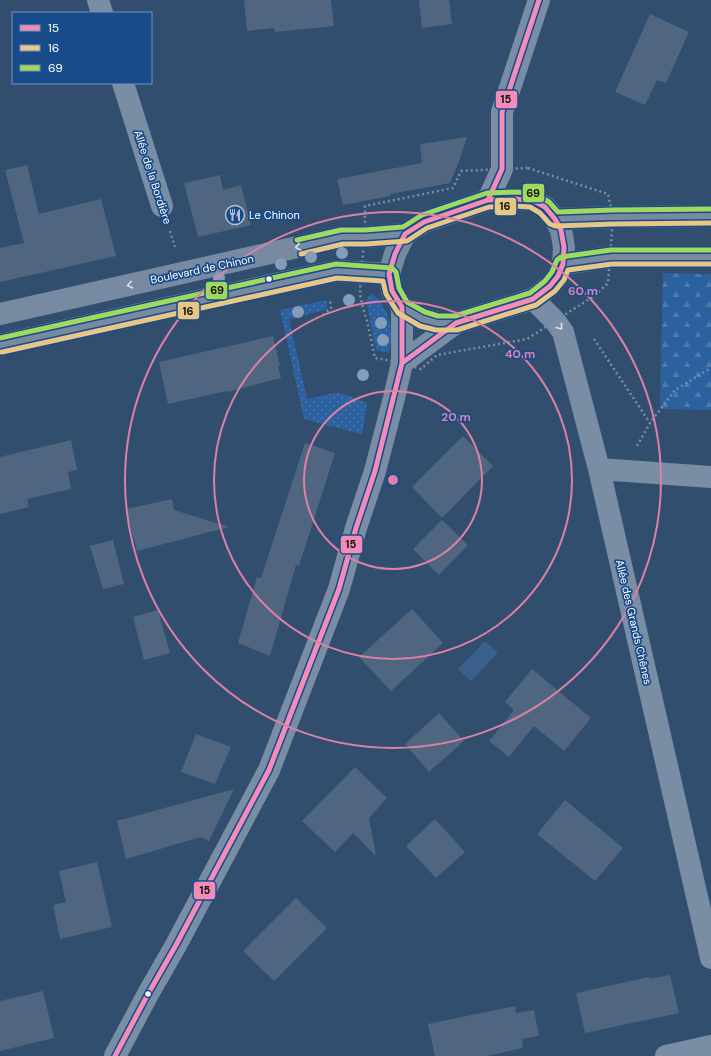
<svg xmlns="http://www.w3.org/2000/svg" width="711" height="1056" viewBox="0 0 711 1056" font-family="'DM Sans',sans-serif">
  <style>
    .grass { fill: url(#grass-dots) }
    .forest { fill: url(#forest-firs) }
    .water { fill: #3b5f8c }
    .building { fill: #4f6580 }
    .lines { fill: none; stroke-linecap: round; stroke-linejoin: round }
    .path { stroke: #798da5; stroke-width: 2.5; stroke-dasharray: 2 3; stroke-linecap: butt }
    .minor { stroke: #798da5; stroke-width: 22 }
    .primary { stroke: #788aa2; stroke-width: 22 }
    .bus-1-casing { stroke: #184b89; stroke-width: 8 }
    .bus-2-casing { stroke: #184b89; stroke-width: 8 }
    .bus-3-casing { stroke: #184b89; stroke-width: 8 }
    .bus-1 { stroke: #f38cb7; stroke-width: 5 }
    .bus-2 { stroke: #e8c686; stroke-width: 5 }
    .bus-3 { stroke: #a0d95d; stroke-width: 5 }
    .tree { fill: #849dbb }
    .oneway { stroke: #dde2e8 }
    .oneway2 { stroke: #dee2e8 }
    .ring { fill: none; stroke: #dd80a5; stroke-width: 2 }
    .bus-dot { fill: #fff; stroke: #184b89; stroke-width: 1.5 }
    .labels { text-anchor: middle; stroke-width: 3.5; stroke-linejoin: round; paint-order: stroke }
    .street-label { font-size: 11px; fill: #fff; stroke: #184b89 }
    .poi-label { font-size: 11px; fill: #fff; stroke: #184b89; text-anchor: start }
    .centre { fill: #dd80a5; stroke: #184b89; stroke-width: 2 }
    .ring-label { font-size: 12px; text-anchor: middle; font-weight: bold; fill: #dd80a5; stroke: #184b89; stroke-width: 3.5; stroke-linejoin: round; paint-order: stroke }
    .line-badge { stroke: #184b89; stroke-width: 1.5 }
    .pale-badge-label { font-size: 11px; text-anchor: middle; font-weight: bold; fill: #111 }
  </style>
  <defs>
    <pattern id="grass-dots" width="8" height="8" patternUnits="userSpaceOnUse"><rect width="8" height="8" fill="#2c61a0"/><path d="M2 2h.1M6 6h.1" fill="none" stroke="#4c79ae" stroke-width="1.8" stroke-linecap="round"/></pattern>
    <pattern id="forest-firs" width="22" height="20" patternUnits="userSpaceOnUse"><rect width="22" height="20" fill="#2c61a0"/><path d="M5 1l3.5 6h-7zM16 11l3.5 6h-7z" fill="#4c79ae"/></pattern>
  </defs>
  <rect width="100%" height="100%" fill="#324e6f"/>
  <path class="grass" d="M371 293C392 310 393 328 389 353L376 350 366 301Z
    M326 300 328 309 289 319 307 399 335 393 344 394 367 403 362 434 304 419 280 310Z"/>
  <path class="forest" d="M663 273 711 274V410L660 409Z"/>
  <path class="water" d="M485 641 498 653 471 681 458 669Z"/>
  <path class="building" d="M244 0H331L334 26 275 32 274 28 247 31Z
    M419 0H449L452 24 422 28Z
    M650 14 689 32 666 83 657 80 645 105 615 92Z
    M467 137 458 164 450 183 390 194V196L343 205 337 179 422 163 420 144Z
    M27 165 39 214 101 199 116 256 0 282V248L24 243 5 170Z
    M220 175 223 190 241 185 251 225 198 237 184 183Z
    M273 336 280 366H278L281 378 227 392V391L168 404 159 362Z
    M463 436 493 466 442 518 412 487Z
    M71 440 77 470 68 472 71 489 27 499 29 507 0 514V457Z
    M305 443 335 453 299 566 296 565 270 656 238 643 257 577 261 578Z
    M172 499 174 510 229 527 137 551 126 509Z
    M442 520 468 545 439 575 413 549Z
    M113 540 124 584 103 589 90 546Z
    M412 609 443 643 391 691 359 657Z
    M158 610 170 653 144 660 133 617Z
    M532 669 591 718 564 751 534 726 509 757 489 741 514 710 505 702Z
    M439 713 464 741 429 772 405 744Z
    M196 734 231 747 215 784 181 772Z
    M355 767 387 798 369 818 376 856 353 833 335 852 302 821Z
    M234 789 209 841 201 837 126 859 117 821Z
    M565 800 623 848 595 881 537 834Z
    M435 819 465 852 436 878 406 846Z
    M97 862 112 927 60 939 53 905 66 902 59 871Z
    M296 898 327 928 274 981 243 951Z
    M670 975 679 1013 585 1033 576 993 649 977V979Z
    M43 991 54 1038 0 1051V1001Z
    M515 1006 516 1013 534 1010 539 1036 522 1039 523 1048 487 1056H435L428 1024Z"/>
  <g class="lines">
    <path class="path" d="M528 168 608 194 613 217 608 283 594 296 527 339 437 355 421 369 402 363 375 358 367 321 362 304 360 294 361 272 365 237V206L453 188 461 171Z
      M170 231 175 247
      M323 315 331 308 330 299
      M594 339 650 423
      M637 446 650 423 675 390 711 368"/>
    <path class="minor" d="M98 0 102 13
      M123 83 162 206
      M488 200 502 169V112L539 0
      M533 299 555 321 563 332 599 469 711 958
      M402 363 456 323
      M599 469 711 477
      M115 1056 148 994 176 945 269 770 339 589 356 528 375 471 394 398 402 363V307
      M666 1056 711 1046"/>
    <path class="primary" d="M515 199 532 200 545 207 555 219 561 230 564 247 563 264 558 276 550 286 533 299 456 323H437L422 319 402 307 392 291 389 274 395 254 405 234 424 222 488 200Z
      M555 219 613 217 711 216
      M563 264 611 257H711
      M0 314 182 273 342 237H365L405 234
      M0 345 271 285 336 271 389 274"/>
    <defs>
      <path id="bus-1" d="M515 199 532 200 545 207 555 219 561 230 564 247 563 264 558 276 550 286 533 299 456 323 402 363V307L392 291 389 274 395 254 405 234 424 222 488 200Z
        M488 200 502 169V112L539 0
        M115 1056 148 994 176 945 269 770 339 589 356 528 375 471 402 363"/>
      <path id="bus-2" d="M301 254 343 244H366L407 241 427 228 489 207 515 206 530 207 540 213 550 224 555 226 613 224 711 223
        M2 352 337 278 383 281 386 294 398 313 420 326 436 330H457L536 305 555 291 564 280 568 270 612 264H711"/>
      <path id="bus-3" d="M297 240 341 230H365L403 227 422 215 487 193 515 192 534 193 549 202 558 212 613 210 711 209
        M0 338 336 264 392 268 396 272 399 288 407 302 425 312 438 316H455L530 293 545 281 552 272 557 260 561 257 611 250H711"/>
    </defs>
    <use href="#bus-1" class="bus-1-casing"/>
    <use href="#bus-2" class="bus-2-casing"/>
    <use href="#bus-3" class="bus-3-casing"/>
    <use href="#bus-1" class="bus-1"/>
    <use href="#bus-2" class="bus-2"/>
    <use href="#bus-3" class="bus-3"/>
  </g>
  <g class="tree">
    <circle cx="342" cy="253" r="6"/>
    <circle cx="311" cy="257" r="6"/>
    <circle cx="281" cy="264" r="6"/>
    <circle cx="219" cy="278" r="6"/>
    <circle cx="349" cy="300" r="6"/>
    <circle cx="298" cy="312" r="6"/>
    <circle cx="381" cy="323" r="6"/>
    <circle cx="383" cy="340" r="6"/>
    <circle cx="363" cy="375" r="6"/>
  </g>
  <defs><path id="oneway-chevron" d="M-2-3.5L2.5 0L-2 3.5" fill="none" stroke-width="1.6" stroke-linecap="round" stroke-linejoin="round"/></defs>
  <g class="oneway">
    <use href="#oneway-chevron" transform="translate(298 247) rotate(167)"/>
    <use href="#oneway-chevron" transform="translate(130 285) rotate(167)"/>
  </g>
  <use class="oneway2" href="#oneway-chevron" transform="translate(560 327) rotate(53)"/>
  <g class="ring">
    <circle cx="393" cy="480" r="89"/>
    <circle cx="393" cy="480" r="179"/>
    <circle cx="393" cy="480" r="268"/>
  </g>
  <defs>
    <symbol id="restaurant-ring" viewBox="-11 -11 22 22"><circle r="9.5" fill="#184b89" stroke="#b7c1cd" stroke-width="1.5"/><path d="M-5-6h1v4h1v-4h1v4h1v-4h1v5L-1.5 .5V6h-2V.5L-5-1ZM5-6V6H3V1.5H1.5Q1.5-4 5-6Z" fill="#b7c1cd"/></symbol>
  </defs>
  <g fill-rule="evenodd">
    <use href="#restaurant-ring" x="224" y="204" width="22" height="22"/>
  </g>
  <g class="bus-dot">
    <circle cx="269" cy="279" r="3.5"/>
    <circle cx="148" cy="994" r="3.5"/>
  </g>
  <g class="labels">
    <g class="street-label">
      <text transform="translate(153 177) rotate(72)" y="4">Allée de la Bordière</text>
      <text transform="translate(202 269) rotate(-12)" y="4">Boulevard de Chinon</text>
      <text transform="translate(634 622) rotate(77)" y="4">Allée des Grands Chênes</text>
    </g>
    <g class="poi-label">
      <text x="249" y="219">Le Chinon</text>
    </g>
  </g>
  <circle cx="393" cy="480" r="6" class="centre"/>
  <g class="ring-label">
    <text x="583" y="295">60 m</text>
    <text x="520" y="358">40 m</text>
    <text x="456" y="421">20 m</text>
  </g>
  <g class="line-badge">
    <rect x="495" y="90" width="23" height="19" rx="4" fill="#f38cb7"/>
    <rect x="522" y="183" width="23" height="20" rx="4" fill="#a0d95d"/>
    <rect x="494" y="197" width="23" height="19" rx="4" fill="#e8c686"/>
    <rect x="205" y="281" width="23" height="19" rx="4" fill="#a0d95d"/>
    <rect x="177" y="301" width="23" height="19" rx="4" fill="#e8c686"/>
    <rect x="340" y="535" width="23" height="19" rx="4" fill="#f38cb7"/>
    <rect x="193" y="881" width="23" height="19" rx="4" fill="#f38cb7"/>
  </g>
  <g class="pale-badge-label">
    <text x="506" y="103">15</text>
    <text x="533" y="197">69</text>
    <text x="505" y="210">16</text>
    <text x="217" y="294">69</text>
    <text x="188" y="315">16</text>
    <text x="351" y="548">15</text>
    <text x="205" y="894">15</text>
  </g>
  <rect x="12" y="12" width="140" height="72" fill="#184b89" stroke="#7493b8"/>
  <rect x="20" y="25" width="20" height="6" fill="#f38cb7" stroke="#7493b8"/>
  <text x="48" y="32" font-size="12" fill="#ffffff">15</text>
  <rect x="20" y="45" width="20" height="6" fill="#e8c686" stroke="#7493b8"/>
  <text x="48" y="52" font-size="12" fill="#ffffff">16</text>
  <rect x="20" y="65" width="20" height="6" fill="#a0d95d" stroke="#7493b8"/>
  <text x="48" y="72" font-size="12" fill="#ffffff">69</text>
</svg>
